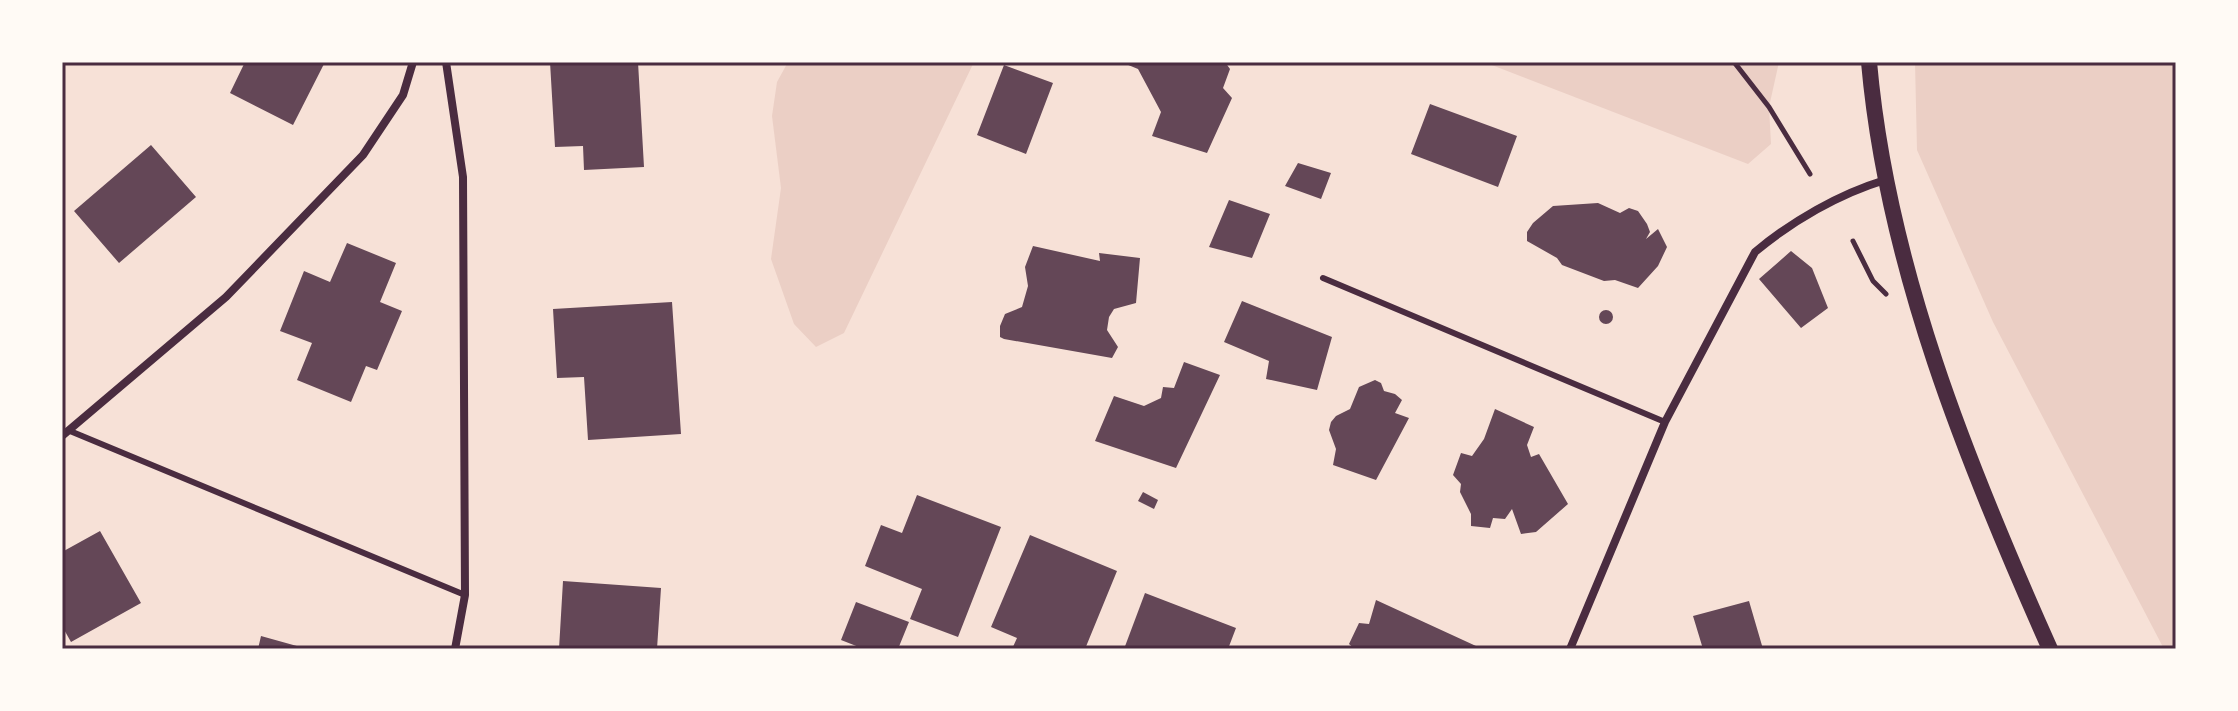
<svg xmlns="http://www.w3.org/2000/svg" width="2238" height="711" viewBox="0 0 2238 711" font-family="Rubik,sans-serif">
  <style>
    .green { fill: #ebcfc5 }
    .building { fill: #644757 }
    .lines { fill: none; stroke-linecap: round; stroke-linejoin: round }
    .path { stroke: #4a2c40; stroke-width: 5 }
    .service { stroke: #4a2c40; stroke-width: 6 }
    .minor { stroke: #4a2c40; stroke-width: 8 }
    .secondary { stroke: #4a2c40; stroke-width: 16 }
    .neatline { fill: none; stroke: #4a2c40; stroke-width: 3 }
  </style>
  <rect width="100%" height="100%" fill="#f7e1d7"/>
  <path class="green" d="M788 62H974L844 333 816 347 794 324 771 259 781 188 772 116 777 82Z
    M1484 62H1779L1769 107 1771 144 1748 164Z
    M1915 62H2176V649H2164L1993 322 1917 150Z"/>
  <path class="building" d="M245 62H325L293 125 230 93Z
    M550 62H638L644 167 584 170 583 146 555 147Z
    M1121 62H1225L1230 69 1223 88 1232 98 1207 153 1152 136 1161 112 1138 69Z
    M1004 65 1053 83 1026 154 977 135Z
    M1430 104 1517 136 1498 187 1411 154Z
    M151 145 196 197 119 263 74 211Z
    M1298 163 1331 173 1321 199 1285 186Z
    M1229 200 1270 214 1252 258 1209 247Z
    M1598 203 1620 213 1629 208 1638 211 1647 224 1650 232 1646 239 1658 229 1667 247 1658 266 1638 288 1615 280 1604 281 1562 265 1557 258 1527 241V232L1533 223 1553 206Z
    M347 243 396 263 380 302 402 311 377 370 366 366 351 402 297 380 312 343 280 331 304 271 330 282Z
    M1033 246 1100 261 1099 253 1140 258 1136 303 1114 309 1109 317 1107 330 1118 347 1112 358 1004 339 1000 337V326L1005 314 1022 307 1028 286 1025 267Z
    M1791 251 1812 268 1828 308 1801 328 1759 279Z
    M1242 301 1332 337 1317 390 1266 379 1269 361 1224 342Z
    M672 302 681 434 588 440 584 377 557 378 553 309Z
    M1599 317a7 7 0 1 1 14 0a7 7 0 1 1-14 0Z
    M1184 362 1220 375 1176 468 1095 441 1114 396 1144 406 1161 398 1163 387 1174 388Z
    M1375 380 1381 383 1384 391 1395 394 1402 400 1395 413 1409 418 1376 480 1333 465 1336 449 1329 430 1331 422 1336 416 1350 409 1359 387Z
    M1495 409 1534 427 1527 445 1531 457 1539 454 1568 504 1536 532 1521 534 1512 509 1505 519 1493 518 1490 528 1471 526V514L1460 492 1461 484 1453 475 1461 453 1472 456 1484 439Z
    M1143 492 1158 500 1154 509 1138 501Z
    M917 495 1001 527 958 637 910 619 922 589 865 566 881 525 902 533Z
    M100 531 141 603 71 642 62 626V552Z
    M1030 535 1117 571 1085 649H1012L1017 638 991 627Z
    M563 581 661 588 657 649H559Z
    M1145 593 1236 628 1228 649H1124Z
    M1376 600 1476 646 1474 649H1355L1349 644 1359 623 1369 624Z
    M1749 601 1763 649H1703L1693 616Z
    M856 602 909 622 898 649H864L841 640Z
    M261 636 304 648V649H258Z"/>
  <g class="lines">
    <path class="path" d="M1734 62 1769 107 1810 174
      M1853 241 1873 281 1886 294"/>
    <path class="service" d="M1323 278 1665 422
      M70 431 465 595"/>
    <path class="minor" d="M446 62 463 177 465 595 455 649
      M62 436 226 297 363 155 403 95 413 62
      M1570 649 1665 422 1755 252C1792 221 1839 194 1885 180"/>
    <path class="secondary" d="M1869 62C1887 266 1967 463 2050 649"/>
  </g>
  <rect width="2238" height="711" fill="none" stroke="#fffaf5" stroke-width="128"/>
  <rect x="64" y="64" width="2110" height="583" class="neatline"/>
</svg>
